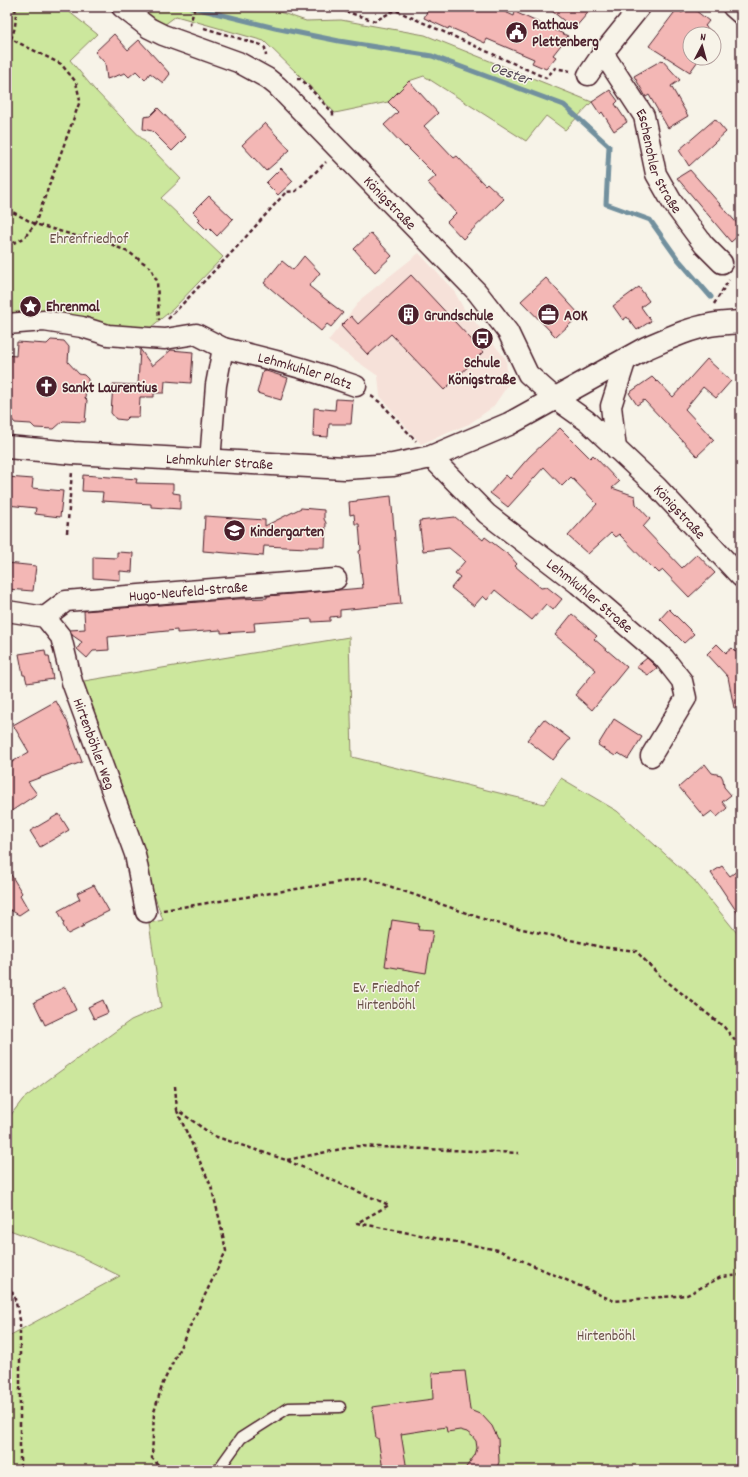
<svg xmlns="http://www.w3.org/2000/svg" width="748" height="1477" viewBox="0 0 748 1477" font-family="Dekko,sans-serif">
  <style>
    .built { fill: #f6e1d9 }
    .green { fill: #cce79d; stroke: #8b8364 }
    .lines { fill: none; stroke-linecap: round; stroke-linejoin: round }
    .stream { stroke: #72909e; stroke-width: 5 }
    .building { fill: #f3b7b5; stroke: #4a1f2b }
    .lane-casing { stroke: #4a1f2b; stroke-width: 13 }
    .street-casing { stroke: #4a1f2b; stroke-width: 23 }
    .secondary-casing { stroke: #4a1f2b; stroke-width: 25 }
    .path { stroke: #4a1f2b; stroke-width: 2.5; stroke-dasharray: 4 3; stroke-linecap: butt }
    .lane { stroke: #f7f3e8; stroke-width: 10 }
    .street { stroke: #f7f3e8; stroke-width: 20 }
    .secondary { stroke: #f7f3e8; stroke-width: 22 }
    .labels { text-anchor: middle; stroke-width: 3; stroke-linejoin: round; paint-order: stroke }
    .poi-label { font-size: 15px; font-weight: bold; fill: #4a1f2b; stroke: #f7f3e8; text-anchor: start }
    .street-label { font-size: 15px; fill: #4a1f2b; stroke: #f7f3e8 }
    .park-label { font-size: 15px; fill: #6a5148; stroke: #f7f3e8 }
    .water-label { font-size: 16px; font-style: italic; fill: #5a4e5b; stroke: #f7f3e8 }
  </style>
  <rect width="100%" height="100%" fill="#f7f3e8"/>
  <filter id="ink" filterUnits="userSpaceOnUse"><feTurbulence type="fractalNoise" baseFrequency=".025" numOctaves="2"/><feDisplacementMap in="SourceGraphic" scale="8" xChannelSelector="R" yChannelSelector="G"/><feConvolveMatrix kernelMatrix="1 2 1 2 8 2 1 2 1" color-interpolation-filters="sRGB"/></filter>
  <g filter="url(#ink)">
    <path class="built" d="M419 253 454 291 464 309 506 359 508 385 493 407 469 424 421 444 380 396 378 376 328 341 362 298Z"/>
    <path class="green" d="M7 7H63L97 34 70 60 94 89 181 179 161 198 223 257 173 309 145 332 7 318V307L9 305 7 295Z
      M140 7H265L306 21 341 20 425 35 592 102 565 130 546 116 526 141 424 76 409 81 388 102 335 113 300 76 264 41 176 16 164 25Z
      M349 637 352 757 544 804 561 778 617 811 694 880 741 938V1470H7V1337L120 1276 77 1255 7 1229V1120L23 1099 48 1080 131 1020 161 1007 149 923 163 920 78 682Z"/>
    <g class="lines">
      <path class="stream" d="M191 7 275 28 339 41 432 56 564 105 609 146 606 204 650 220 677 258 711 297"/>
    </g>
    <path class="building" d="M429 7H494L514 16 515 12 568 36 553 55 556 57 546 69 532 63 534 59 487 39 485 43 449 27 448 29 424 18Z
      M547 7H593L574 29Z
      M687 7H691L709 21 705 26 717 36 714 40V34H690V58H700L690 72 649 46 677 9 682 13Z
      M114 34 128 50 139 40 170 74 163 83 150 73 145 80 136 71 129 77 125 73 107 79 105 63 95 52Z
      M662 60 680 80 671 86 688 116 668 128 649 95 646 97 634 76Z
      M409 81 438 113 424 126 454 158 457 156 485 185 487 183 504 199 463 239 447 222 456 213 428 183 436 176 406 146 405 147 384 125 398 112 388 102Z
      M610 90 618 101 615 104 627 122 614 131 602 112 600 114 592 102Z
      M158 108 186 137 172 151 152 131 143 129 144 117 150 116Z
      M715 119 726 132 689 166 679 150Z
      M265 123 290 150 266 171 242 145Z
      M281 168 293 181 278 195 266 183Z
      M690 170 741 228V233L731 242 677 178Z
      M209 196 233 219 217 236 209 228 207 230 198 221 200 219 193 212Z
      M371 233 392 256 375 272 354 249Z
      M304 256 320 273 309 286 343 313 331 327 327 324 321 331 264 283 282 261 293 270Z
      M411 275 483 352 444 390 391 334 368 355 341 326 351 316 358 324Z
      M546 278 580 315 556 337 521 301Z
      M639 287 649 301 641 307 651 321 637 330 627 317 623 320 613 306Z
      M51 340 64 341 69 347 68 362 79 374 84 375 88 379V384L86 386 85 398 87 400 85 422 63 421 54 429 35 428 31 424 15 423 10 417V412L7 408V355L16 356 17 342 47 344Z
      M140 349 152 366 171 350 193 352 191 383 165 381 164 393H154V397H140L139 417H128L125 420 116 419 111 413 113 384 138 385Z
      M707 359 731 381 716 398 703 387 685 409 714 440 697 456 644 400 637 405 629 393 652 377 657 382 658 381 673 397Z
      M263 370 288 378 281 400 257 393Z
      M336 399 353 400 351 424H329L328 437 313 436 314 408 335 410Z
      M560 428 590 458 593 455 619 482 612 488 635 496 636 504 650 519 643 527 682 568 697 554 715 573 689 597 663 570 659 573 655 569 654 570 619 534 615 537 611 533 588 554 568 536 597 504 571 477 562 486 544 467 508 507 490 493 506 475 510 479 529 457Z
      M83 475 137 479 136 483 173 484V493L180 494V509L151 507V504L102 501 103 492 82 491Z
      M7 477 33 479 32 488 63 491 60 517 35 514 36 508 7 505Z
      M391 496 401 604 340 610V616L330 617V621L312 622V619L254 623 255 631 221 633V630L177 633V630L108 637 109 650 93 651 87 658 77 649 82 642 72 635 70 630 85 629 84 611 237 599 267 598V596L363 588 359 551 361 550 359 524H355L354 514 350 515 349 502 357 501V500Z
      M301 508 324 510V519L326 523 325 547H308V548L264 546 263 556 203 551 205 516 265 520V526Z
      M455 517 483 540 485 537 510 556 517 564 515 566 541 588 547 587 562 599 553 610 546 604 532 620 495 590 487 600 483 596 474 606 451 588 460 577 455 573 465 561 449 548 423 551 419 521Z
      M117 552 133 553 132 572 120 571V580L93 578V557L117 558Z
      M7 563 36 566 33 591 7 589Z
      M669 609 694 634 684 643 660 619Z
      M572 614 597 636 594 639 627 667 592 710 575 695 596 670 555 635Z
      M717 644 726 653 732 648 741 657V708H734L728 677 707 654Z
      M45 650 46 656H49L53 679 27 683 25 675H23L19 654Z
      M647 658 657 668 648 675 636 667Z
      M56 701 67 721 82 762 28 782 37 794 7 814V765L29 752 13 725Z
      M544 719 570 739 553 760 527 740Z
      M614 719 642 737 628 759 618 753 615 756 598 745Z
      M705 764 712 773 721 775 723 779 724 787 731 795 722 802 727 808 717 817 712 811 704 817 679 787Z
      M59 814 69 830 40 847 30 831Z
      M722 866 730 876 741 868V918L711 873Z
      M7 868 22 893 20 895 28 909 19 915 7 908Z
      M94 885 109 911 83 924 84 926 68 934 63 925 64 922 58 911 80 899 77 893Z
      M392 920 419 924 418 930 433 931 426 973 385 966Z
      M65 987 76 1010 45 1025 34 1002Z
      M103 1000 108 1013 94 1019 88 1007Z
      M465 1371 470 1410 482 1415 492 1426 498 1439 499 1462 496 1470H464L475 1455 477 1448 476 1441 472 1436 467 1432 460 1430 447 1432 446 1427 401 1434 407 1470H383L378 1438H376L372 1407 433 1399 432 1373Z"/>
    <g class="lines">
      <defs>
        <path id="lane" d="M218 1470 241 1438 288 1408 340 1407"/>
        <g id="street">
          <path id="s1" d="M122 7 149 28 163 35 238 62 267 78 277 86 477 292 508 332 528 374 556 399 587 421 657 487 741 577"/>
          <path id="s2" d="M640 7 603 53 644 116 656 174 672 202 704 245 722 263"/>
          <path d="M733 7 741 14"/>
          <path d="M588 75 603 53"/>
          <path d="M7 324 44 321 82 327 108 335 149 338 165 339 196 334 223 348 216 385 210 461"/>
          <path id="s3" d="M223 348C268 358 312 370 356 386"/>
          <path d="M616 449 611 406 626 359"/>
          <path id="s4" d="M431 457 487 514 578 584 664 658 682 681 686 698 651 756"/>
          <path id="s5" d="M7 611 45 617 61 637 72 682 135 854 146 912"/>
          <path id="s6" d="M45 617 66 601 336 579"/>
        </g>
        <g id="secondary">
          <path id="s7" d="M7 447 73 453 345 468 393 465 431 457 509 424 646 348C667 339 688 329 710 325 720 323 731 323 741 322"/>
        </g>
      </defs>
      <use href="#lane" class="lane-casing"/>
      <use href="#street" class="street-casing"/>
      <use href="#secondary" class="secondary-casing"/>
      <path class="path" d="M332 7 375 21 395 10 546 78 555 68 570 71
        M395 10 398 7
        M191 25 190 24 195 7
        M204 28 261 45 265 48 266 56
        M7 45C15 34 17 21 15 7
        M297 79H300L304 82 333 113V117
        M7 209 35 224 80 237 94 236 130 253 151 268 157 281 159 320
        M7 246 24 238 35 224 80 101 76 82 61 64 11 39
        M714 304 729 280
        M168 319 235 249 286 192 296 191 326 162
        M371 396 381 403 416 441
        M67 533 72 472
        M163 910 366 878 492 922 601 947 636 951 660 976 724 1027 741 1048
        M175 1086 177 1110 214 1136 286 1160 389 1205 357 1223 498 1250 614 1301 687 1295 721 1277 741 1275
        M287 1160 356 1146 519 1153
        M7 1285 14 1295 20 1320V1470
        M163 1470 152 1458 154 1412 163 1383 226 1251 220 1221 211 1186 177 1111"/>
      <use href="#lane" class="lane"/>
      <use href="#street" class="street"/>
      <use href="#secondary" class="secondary"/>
    </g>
  </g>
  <defs>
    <symbol id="civic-disc" viewBox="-11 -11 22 22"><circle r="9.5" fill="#4a1f2b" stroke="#f7f3e8"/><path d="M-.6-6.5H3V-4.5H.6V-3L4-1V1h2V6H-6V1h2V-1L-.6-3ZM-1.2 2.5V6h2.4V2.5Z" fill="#fff"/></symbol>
    <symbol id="sight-disc" viewBox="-11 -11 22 22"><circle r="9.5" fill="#4a1f2b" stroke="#f7f3e8"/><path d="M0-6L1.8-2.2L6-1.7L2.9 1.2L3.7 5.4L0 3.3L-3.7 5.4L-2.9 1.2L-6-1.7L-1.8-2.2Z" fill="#fff"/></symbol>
    <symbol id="building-disc" viewBox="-11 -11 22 22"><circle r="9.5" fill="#4a1f2b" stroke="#f7f3e8"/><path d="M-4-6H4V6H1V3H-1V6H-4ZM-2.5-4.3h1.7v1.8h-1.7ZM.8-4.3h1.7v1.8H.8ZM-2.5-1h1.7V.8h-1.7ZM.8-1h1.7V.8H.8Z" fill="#fff"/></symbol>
    <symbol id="office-disc" viewBox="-11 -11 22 22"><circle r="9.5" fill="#4a1f2b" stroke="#f7f3e8"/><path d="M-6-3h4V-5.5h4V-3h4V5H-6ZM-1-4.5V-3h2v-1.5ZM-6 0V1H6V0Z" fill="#fff"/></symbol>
    <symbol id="bus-disc" viewBox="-11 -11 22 22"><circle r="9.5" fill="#4a1f2b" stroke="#f7f3e8"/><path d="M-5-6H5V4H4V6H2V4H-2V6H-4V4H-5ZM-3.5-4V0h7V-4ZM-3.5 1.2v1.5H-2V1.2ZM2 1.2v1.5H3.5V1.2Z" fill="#fff"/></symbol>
    <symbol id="church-disc" viewBox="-11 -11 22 22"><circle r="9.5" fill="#4a1f2b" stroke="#f7f3e8"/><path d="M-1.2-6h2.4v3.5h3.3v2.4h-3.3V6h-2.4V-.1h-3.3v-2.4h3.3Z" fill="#fff"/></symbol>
    <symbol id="school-disc" viewBox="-11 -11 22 22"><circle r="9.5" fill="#4a1f2b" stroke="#f7f3e8"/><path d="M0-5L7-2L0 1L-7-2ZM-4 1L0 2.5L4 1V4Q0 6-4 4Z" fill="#fff"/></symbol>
  </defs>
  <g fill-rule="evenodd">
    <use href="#civic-disc" x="504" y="20" width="25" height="25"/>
    <use href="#sight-disc" x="18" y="294" width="25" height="25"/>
    <use href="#building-disc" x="396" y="302" width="25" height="25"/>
    <use href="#office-disc" x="536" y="302" width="25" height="25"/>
    <use href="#bus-disc" x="470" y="326" width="25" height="25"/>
    <use href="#church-disc" x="34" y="374" width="25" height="25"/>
    <use href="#school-disc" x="222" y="518" width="25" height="25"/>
  </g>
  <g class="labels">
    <g class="poi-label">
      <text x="532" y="29">Rathaus<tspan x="532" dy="17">Plettenberg</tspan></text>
      <text x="46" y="311">Ehrenmal</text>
      <text x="424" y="320">Grundschule</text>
      <text x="564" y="320">AOK</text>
      <text x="482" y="367" text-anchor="middle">Schule<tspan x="482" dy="17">Königstraße</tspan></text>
      <text x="62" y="392">Sankt Laurentius</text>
      <text x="250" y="536">Kindergarten</text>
    </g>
    <g class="street-label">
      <text dy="5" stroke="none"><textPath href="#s2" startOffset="182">Eschenohler Straße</textPath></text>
      <text dy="5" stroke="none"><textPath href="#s1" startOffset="338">Königstraße</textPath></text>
      <text dy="5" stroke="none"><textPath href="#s3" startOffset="85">Lehmkuhler Platz</textPath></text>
      <text dy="5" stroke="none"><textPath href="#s7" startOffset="213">Lehmkuhler Straße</textPath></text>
      <text dy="5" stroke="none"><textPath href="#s1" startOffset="765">Königstraße</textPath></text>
      <text dy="5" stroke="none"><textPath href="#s6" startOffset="149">Hugo-Neufeld-Straße</textPath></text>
      <text dy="5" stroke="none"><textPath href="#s4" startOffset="211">Lehmkuhler Straße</textPath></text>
      <text dy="5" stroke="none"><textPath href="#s5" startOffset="176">Hirtenböhler Weg</textPath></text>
    </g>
    <g class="park-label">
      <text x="89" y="243">Ehrenfriedhof</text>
      <text x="386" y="992">Ev. Friedhof<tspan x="386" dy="17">Hirtenböhl</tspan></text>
      <text x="606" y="1340">Hirtenböhl</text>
    </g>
    <g class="water-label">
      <text transform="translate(511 72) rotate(20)" y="6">Oester</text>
    </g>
  </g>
  <rect width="748" height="1477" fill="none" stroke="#f7f3e8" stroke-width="24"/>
  <rect x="12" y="12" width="724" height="1453" fill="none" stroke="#4a1f2b" stroke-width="1.5" filter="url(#ink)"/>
  <g transform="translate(702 46) rotate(6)"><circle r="19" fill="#f7f3e8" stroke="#b29e9c"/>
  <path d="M0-3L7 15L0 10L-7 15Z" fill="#4a1f2b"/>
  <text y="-6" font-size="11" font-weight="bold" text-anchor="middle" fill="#4a1f2b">N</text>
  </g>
</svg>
